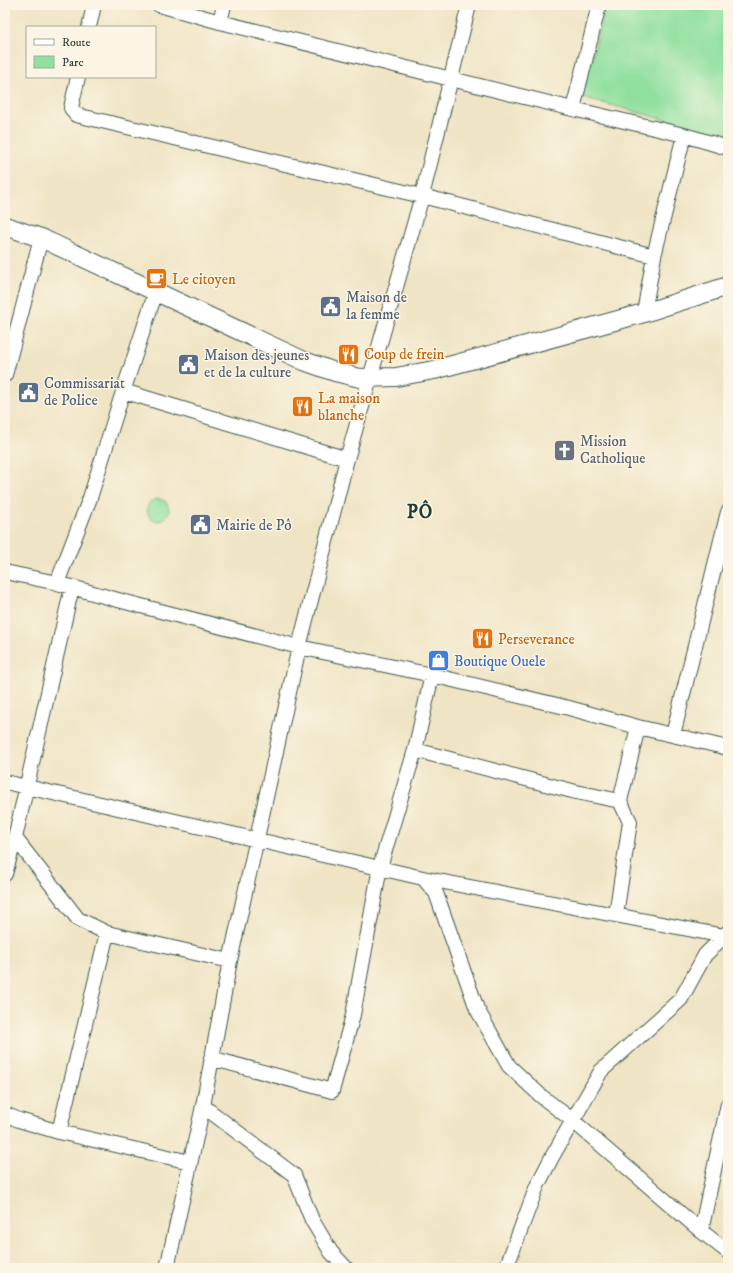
<svg xmlns="http://www.w3.org/2000/svg" width="733" height="1273" viewBox="0 0 733 1273" font-family="'IM FELL DW Pica',serif">
  <style>
    .green { fill: #90e09f; stroke: #588e6a }
    .lines { fill: none; stroke-linecap: round; stroke-linejoin: round }
    .minor-casing { stroke: #3e564a; stroke-width: 16 }
    .major-casing { stroke: #3e564a; stroke-width: 20 }
    .minor { stroke: #fff; stroke-width: 14 }
    .major { stroke: #fff; stroke-width: 18 }
    .labels { text-anchor: middle; stroke-width: 3; stroke-linejoin: round; paint-order: stroke }
    .food-label { font-size: 15px; fill: #c56008; stroke: #fcf5e5; text-anchor: start }
    .service-label { font-size: 15px; fill: #4e5e75; stroke: #fcf5e5; text-anchor: start }
    .worship-label { font-size: 15px; fill: #5b616d; stroke: #fcf5e5; text-anchor: start }
    .shop-label { font-size: 15px; fill: #366cbe; stroke: #fcf5e5; text-anchor: start }
    .district-label { font-size: 19px; font-weight: bold; letter-spacing: 1px; fill: #1f3d34; stroke: #fcf5e5 }
  </style>
  <rect width="100%" height="100%" fill="#fcf5e5"/>
  <filter id="ink" filterUnits="userSpaceOnUse"><feTurbulence type="fractalNoise" baseFrequency=".025" numOctaves="2"/><feDisplacementMap in="SourceGraphic" scale="8" xChannelSelector="R" yChannelSelector="G"/><feConvolveMatrix kernelMatrix="1 2 1 2 8 2 1 2 1" color-interpolation-filters="sRGB"/></filter>
  <filter id="wash" filterUnits="userSpaceOnUse"><feTurbulence type="fractalNoise" baseFrequency=".012" numOctaves="4" result="noise"/><feDisplacementMap in="SourceGraphic" scale="16" xChannelSelector="R" yChannelSelector="G"/><feGaussianBlur stdDeviation="0.9" result="paint"/><feColorMatrix in="noise" values="0 0 0 0 0 0 0 0 0 0 0 0 0 0 0 0 0 1.4 0 .05"/><feComposite in="paint" operator="in"/></filter>
  <g filter="url(#wash)">
    <rect width="100%" height="100%" fill="#efe4c4"/>
    <path class="green" d="M606 5H728V137L581 97Z
      M147 510a11 11 0 1 1 22 0a11 11 0 1 1-22 0Z"/>
  </g>
  <g filter="url(#ink)">
    <g class="lines">
      <defs>
        <path id="minor" d="M159 5 220 22 573 109 684 135 728 148
          M220 22 224 5
          M89 27 94 5
          M78 77 71 108 76 115 422 196 654 256
          M573 109 599 5
          M644 313 654 256 684 135
          M5 375 41 238
          M123 391 347 459
          M5 572 57 583 118 600 299 647 432 675 569 708 638 727 728 748
          M57 583 90 498 120 401 156 291
          M673 735 728 512
          M415 750 576 792 620 801
          M5 782 423 878 724 936
          M15 838 78 919 107 933 230 961
          M5 874 15 838 72 587
          M423 878 436 893 477 1009 509 1066 541 1096 572 1120 701 1231 728 1252
          M616 915 630 822 620 801 638 727
          M211 1058 332 1091 353 1015 380 867 415 750 432 675
          M203 1106 294 1175 312 1220 331 1252 346 1268
          M5 1114 19 1120 59 1132 190 1162
          M59 1132 107 933
          M701 1231 728 1104
          M167 1268 203 1106 230 961 299 647 347 459 422 196 469 5
          M506 1268 537 1186 552 1157 601 1071 681 999 705 955 728 932"/>
        <path id="major" d="M5 226 41 238 304 361 335 372 360 378 396 377 434 370 644 313 728 286"/>
      </defs>
      <use href="#minor" class="minor-casing"/>
      <use href="#major" class="major-casing"/>
      <use href="#minor" class="minor"/>
      <use href="#major" class="major"/>
    </g>
  </g>
  <defs>
    <symbol id="cafe-square" viewBox="-11 -11 22 22"><rect x="-9" y="-9" width="18" height="18" rx="4" fill="#e8710a" stroke="#fcf5e5"/><path d="M-5.5-4.5H6V0H3Q3 3.5 0 3.5H-2.5Q-5.5 3.5-5.5 0ZM3-3.2v2h1.7v-2ZM-6 4.5H4V6H-6Z" fill="#fff"/></symbol>
    <symbol id="civic-square" viewBox="-11 -11 22 22"><rect x="-9" y="-9" width="18" height="18" rx="4" fill="#5c6f8a" stroke="#fcf5e5"/><path d="M-.6-6.5H3V-4.5H.6V-3L4-1V1h2V6H-6V1h2V-1L-.6-3ZM-1.2 2.5V6h2.4V2.5Z" fill="#fff"/></symbol>
    <symbol id="restaurant-square" viewBox="-11 -11 22 22"><rect x="-9" y="-9" width="18" height="18" rx="4" fill="#e8710a" stroke="#fcf5e5"/><path d="M-5-6h1v4h1v-4h1v4h1v-4h1v5L-1.5 .5V6h-2V.5L-5-1ZM5-6V6H3V1.5H1.5Q1.5-4 5-6Z" fill="#fff"/></symbol>
    <symbol id="church-square" viewBox="-11 -11 22 22"><rect x="-9" y="-9" width="18" height="18" rx="4" fill="#6b7280" stroke="#fcf5e5"/><path d="M-1.2-6h2.4v3.5h3.3v2.4h-3.3V6h-2.4V-.1h-3.3v-2.4h3.3Z" fill="#fff"/></symbol>
    <symbol id="shop-square" viewBox="-11 -11 22 22"><rect x="-9" y="-9" width="18" height="18" rx="4" fill="#3f7fe0" stroke="#fcf5e5"/><path d="M-5-2.5h2.3a2.7 3.5 0 0 1 5.4 0H5L5.5 6h-11ZM-1.5-2.5h3a1.5 2.3 0 0 0-3 0Z" fill="#fff"/></symbol>
  </defs>
  <g fill-rule="evenodd">
    <use href="#cafe-square" x="144" y="266" width="25" height="25"/>
    <use href="#civic-square" x="318" y="294" width="25" height="25"/>
    <use href="#restaurant-square" x="336" y="342" width="25" height="25"/>
    <use href="#civic-square" x="176" y="352" width="25" height="25"/>
    <use href="#civic-square" x="16" y="380" width="25" height="25"/>
    <use href="#restaurant-square" x="290" y="394" width="25" height="25"/>
    <use href="#church-square" x="552" y="438" width="25" height="25"/>
    <use href="#civic-square" x="188" y="512" width="25" height="25"/>
    <use href="#restaurant-square" x="470" y="626" width="25" height="25"/>
    <use href="#shop-square" x="426" y="648" width="25" height="25"/>
  </g>
  <g class="labels">
    <g class="food-label">
      <text x="172" y="284">Le citoyen</text>
      <text x="364" y="359">Coup de frein</text>
      <text x="318" y="403">La maison<tspan x="318" dy="17">blanche</tspan></text>
      <text x="498" y="644">Perseverance</text>
    </g>
    <g class="service-label">
      <text x="346" y="302">Maison de<tspan x="346" dy="17">la femme</tspan></text>
      <text x="204" y="360">Maison des jeunes<tspan x="204" dy="17">et de la culture</tspan></text>
      <text x="44" y="388">Commissariat<tspan x="44" dy="17">de Police</tspan></text>
      <text x="216" y="530">Mairie de Pô</text>
    </g>
    <g class="worship-label">
      <text x="580" y="446">Mission<tspan x="580" dy="17">Catholique</tspan></text>
    </g>
    <g class="shop-label">
      <text x="454" y="666">Boutique Ouele</text>
    </g>
    <g class="district-label">
      <text x="420" y="518">PÔ</text>
    </g>
  </g>
  <rect width="733" height="1273" fill="none" stroke="#fcf5e5" stroke-width="20"/>
  <rect x="26" y="26" width="130" height="52" fill="#fcf5e5" stroke="#a4ab9e"/>
  <rect x="34" y="39" width="20" height="6" fill="#ffffff" stroke="#a4ab9e"/>
  <text x="62" y="46" font-size="12" fill="#1f3d34">Route</text>
  <rect x="34" y="56" width="20" height="12" fill="#90e09f" stroke="#a4ab9e"/>
  <text x="62" y="66" font-size="12" fill="#1f3d34">Parc</text>
</svg>
